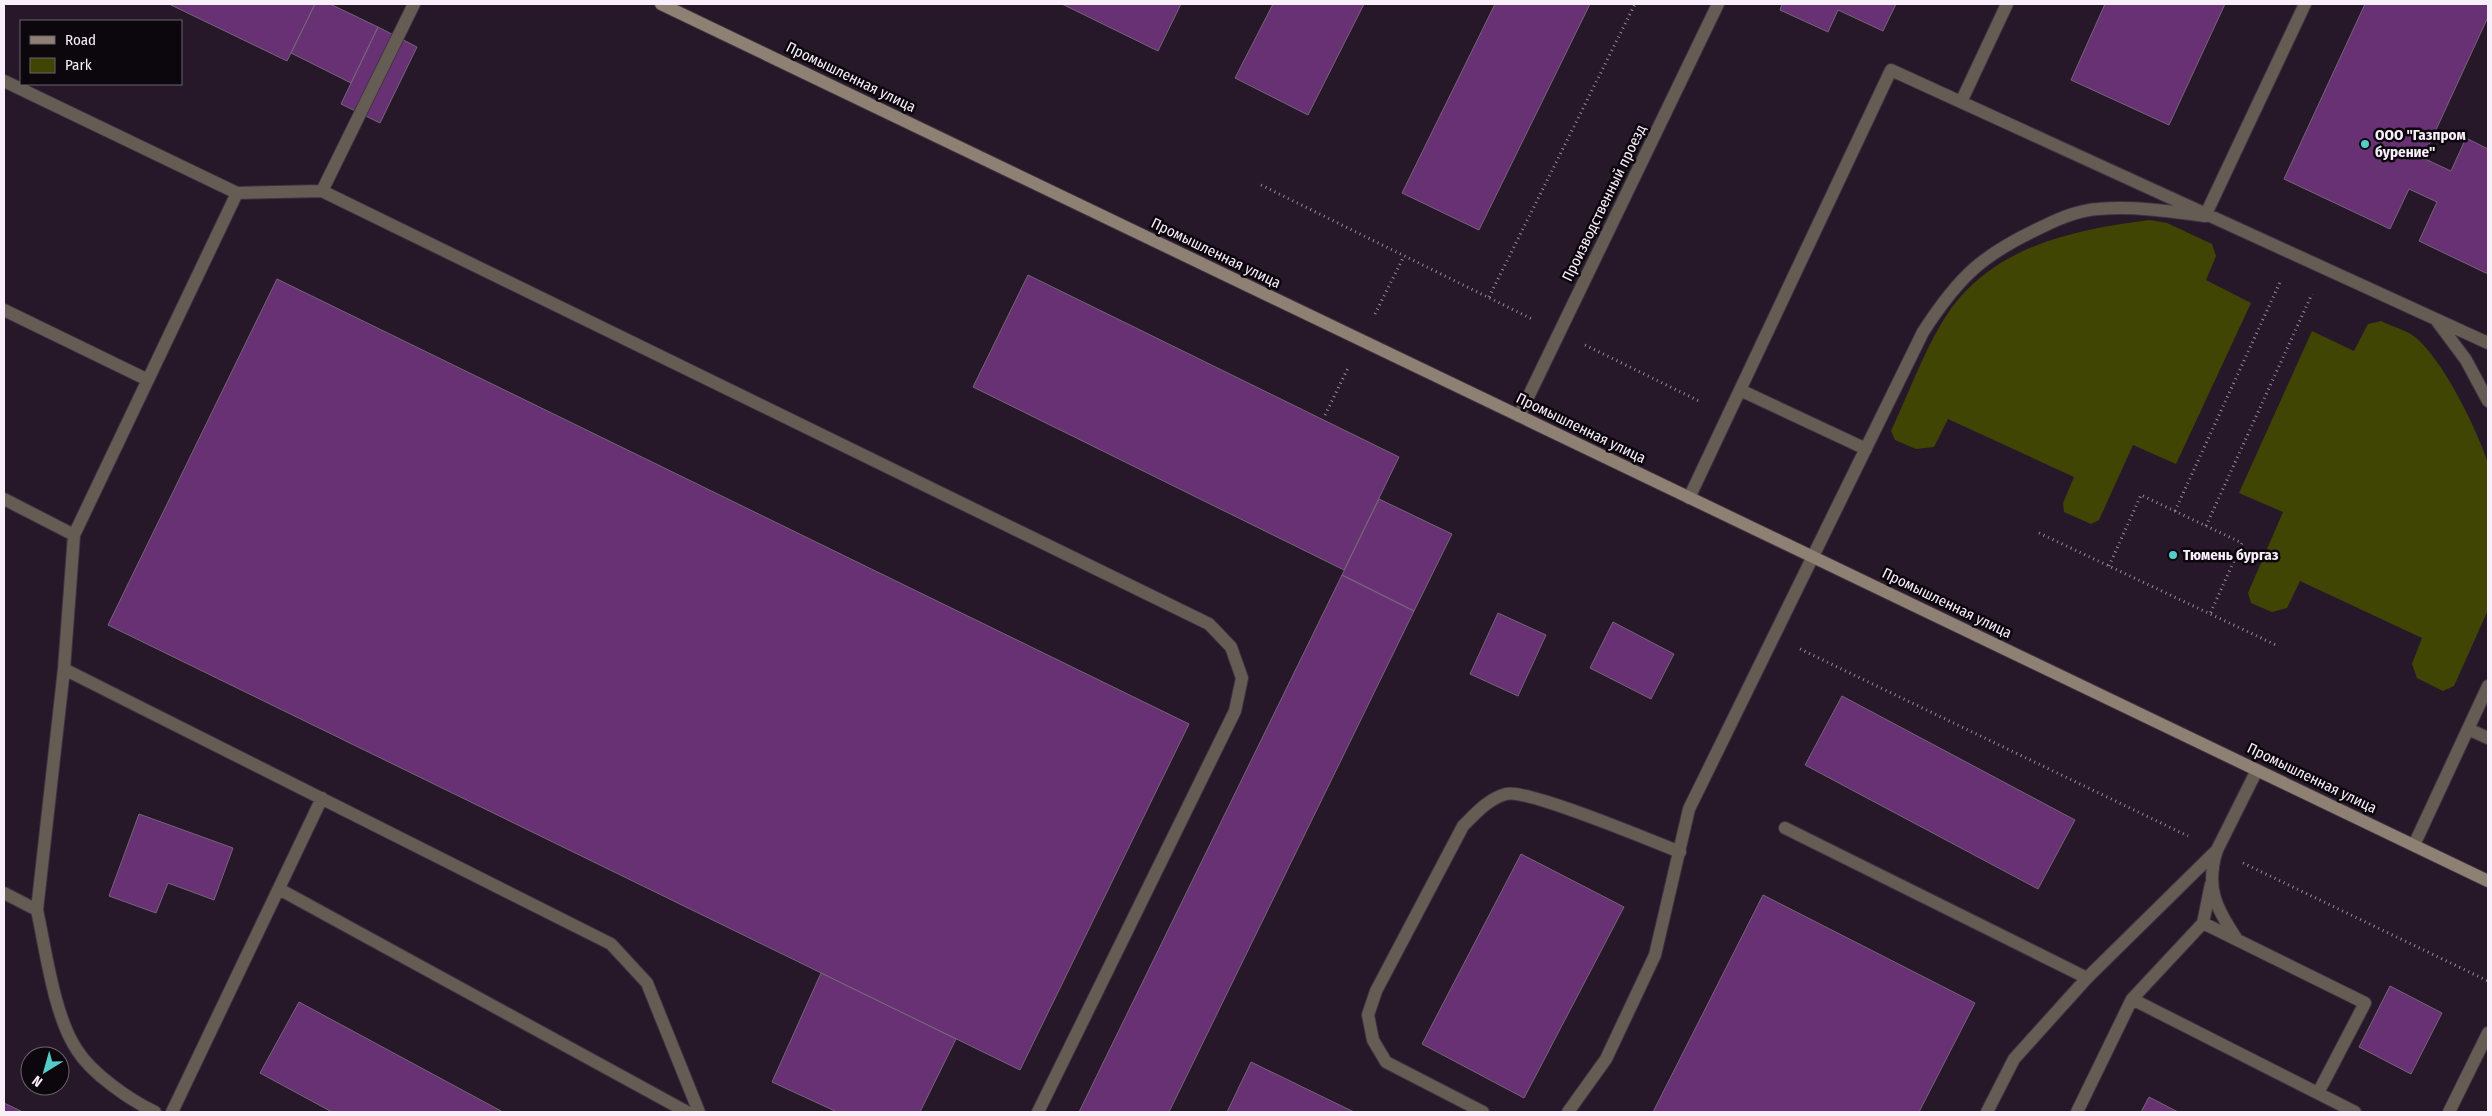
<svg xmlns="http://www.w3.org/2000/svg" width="2492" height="1116" viewBox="0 0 2492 1116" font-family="'Fira Sans Condensed',sans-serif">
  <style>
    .green { fill: #404504 }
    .building { fill: #683174; stroke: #756479 }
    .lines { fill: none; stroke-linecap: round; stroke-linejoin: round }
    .service-casing { stroke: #3f3242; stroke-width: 14 }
    .minor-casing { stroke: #3f3242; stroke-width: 14 }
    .secondary-casing { stroke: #3f3242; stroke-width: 14 }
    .path { stroke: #958998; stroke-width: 3; stroke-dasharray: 1 4; stroke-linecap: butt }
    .service { stroke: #655d54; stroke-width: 12 }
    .minor { stroke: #655d54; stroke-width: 12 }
    .secondary { stroke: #8e8173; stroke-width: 12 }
    .poi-dot { fill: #54cdc8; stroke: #0c060d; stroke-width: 2 }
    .labels { text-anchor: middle; stroke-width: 5; stroke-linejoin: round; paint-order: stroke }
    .street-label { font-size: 15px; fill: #f9effb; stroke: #0c060d }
    .poi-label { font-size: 15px; font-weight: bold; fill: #f9effb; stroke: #0c060d; text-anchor: start }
  </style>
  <rect width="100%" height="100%" fill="#261829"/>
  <path class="green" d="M2150 220 2167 223 2212 244 2216 256 2206 280 2251 303 2176 464 2133 445 2099 520 2091 524 2064 512 2063 503 2074 477 1948 419 1934 447 1916 449 1895 440 1891 431C1911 389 1931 330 1961 296 2010 242 2081 229 2150 220Z
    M2381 321C2391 326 2406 330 2415 337 2444 361 2476 428 2488 463V610L2454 686 2443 691 2417 678 2412 664 2422 638 2300 581 2287 608 2272 612 2251 603 2248 593 2283 512 2239 493 2312 331 2354 351 2368 324Z"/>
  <path class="building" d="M169 4H315L287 61Z
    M315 4H330L378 27 351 83 291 53Z
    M1062 4H1181L1158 51Z
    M1273 4H1364L1308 115 1235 78Z
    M1495 4H1590L1479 230 1402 193Z
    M1782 4H1896L1883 31 1838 10 1828 32 1780 10Z
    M2105 4H2225L2169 125 2071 80Z
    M2365 4H2488V17L2423 158 2451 171 2466 138 2488 149V274L2419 241 2437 202 2409 189 2390 229 2284 179Z
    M378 27 417 47 380 123 341 104Z
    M1028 275 1399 457 1344 570 973 387Z
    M277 279 1189 724 1020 1070 108 625Z
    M1379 499 1452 534 1414 611 1342 575Z
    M1342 575 1414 611 1169 1112H1079Z
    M1498 613 1546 635 1518 696 1470 674Z
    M1613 622 1674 654 1651 699 1590 668Z
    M1842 696 2075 820 2038 889 1805 765Z
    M139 814 233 848 214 900 168 883 156 913 109 896Z
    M1521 854 1624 907 1524 1098 1422 1044Z
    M1763 895 1975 1003 1919 1112H1653Z
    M821 973 956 1039 920 1112H837L772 1082Z
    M2390 986 2442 1013 2411 1074 2359 1047Z
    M299 1002 503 1112H332L260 1073Z
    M1251 1062 1354 1112H1227Z
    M2149 1097 2178 1112H2141Z
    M4 1103 23 1112H4Z"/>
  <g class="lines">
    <defs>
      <path id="service" d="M4 81 237 193
        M1961 102 2007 4
        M322 191 414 4
        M4 310 148 380
        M2437 321 2466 360 2488 401
        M1740 390 1866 449
        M1689 498 1891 70 2488 343
        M4 499 74 535
        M64 669 74 535 237 193 322 191 1209 624 1231 647 1242 678 1235 711 1038 1112
        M2468 729 2488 738
        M1785 828 2087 978
        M2414 845 2488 686
        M2211 884 2203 923 2132 999 2355 1112
        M279 889 687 1112
        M4 893 37 910C46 951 54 1016 77 1050 92 1074 130 1100 155 1112
        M37 910 64 669 611 944 647 983 699 1112
        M2203 923 2365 1003 2318 1093
        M2236 938C2216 908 2205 887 2217 850L2257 770
        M172 1112 322 798
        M1483 1112 1386 1062 1373 1040 1368 1015 1376 991 1463 826C1476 813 1488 799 1506 794 1526 788 1652 841 1680 852
        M1568 1112 1606 1059 1655 955 1689 809 1923 332C1959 276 1983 254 2044 226 2060 218 2081 210 2098 209 2134 206 2169 211 2205 216L2305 4
        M1987 1112 2014 1059 2087 978 2217 850
        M2077 1112 2132 999
        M2449 1112 2488 1033"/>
      <path id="minor" d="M1519 416 1718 4"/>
      <path id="secondary" d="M661 4 2488 881"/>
    </defs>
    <use href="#service" class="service-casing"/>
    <use href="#minor" class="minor-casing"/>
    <use href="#secondary" class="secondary-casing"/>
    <path class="path" d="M1261 185 1532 319
      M1489 297 1635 4
      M1375 314 1404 256
      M1585 345 1701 402
      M1325 415 1349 366
      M2175 511 2281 280
      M2206 526 2312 294
      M2039 533 2278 646
      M2109 566 2141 495 2242 543 2210 614
      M1800 649 2188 836
      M2243 863 2488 981"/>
    <use href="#service" class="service"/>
    <use href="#minor" class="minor"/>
    <use href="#secondary" class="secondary"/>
  </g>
  <g class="poi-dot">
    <circle cx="2365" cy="144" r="5"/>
    <circle cx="2173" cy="555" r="5"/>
  </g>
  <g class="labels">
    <g class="street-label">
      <text transform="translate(851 77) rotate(26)" y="5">Промышленная улица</text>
      <text transform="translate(1604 203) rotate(-64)" y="5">Производственный проезд</text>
      <text transform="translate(1216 253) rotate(26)" y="5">Промышленная улица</text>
      <text transform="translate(1581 428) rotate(26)" y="5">Промышленная улица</text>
      <text transform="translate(1947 603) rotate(26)" y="5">Промышленная улица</text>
      <text transform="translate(2312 778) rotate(26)" y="5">Промышленная улица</text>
    </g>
    <g class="poi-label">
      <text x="2375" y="140">ООО "Газпром<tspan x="2375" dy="17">бурение"</tspan></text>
      <text x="2183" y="560">Тюмень бургаз</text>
    </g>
  </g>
  <rect width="2492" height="1116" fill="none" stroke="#f9effb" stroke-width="10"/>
  <rect x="20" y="20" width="162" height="65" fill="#0c060d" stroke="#6b636c"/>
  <rect x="30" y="36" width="25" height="8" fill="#8e8173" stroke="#6b636c"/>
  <text x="65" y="45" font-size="15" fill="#f9effb">Road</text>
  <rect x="30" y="58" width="25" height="15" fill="#404504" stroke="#6b636c"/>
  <text x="65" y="70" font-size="15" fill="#f9effb">Park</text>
  <g transform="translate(45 1071) rotate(217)"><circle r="24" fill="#0c060d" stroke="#6b636c"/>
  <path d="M0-4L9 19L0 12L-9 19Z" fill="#54cdc8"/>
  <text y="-8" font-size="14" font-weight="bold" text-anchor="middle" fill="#f9effb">N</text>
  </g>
</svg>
